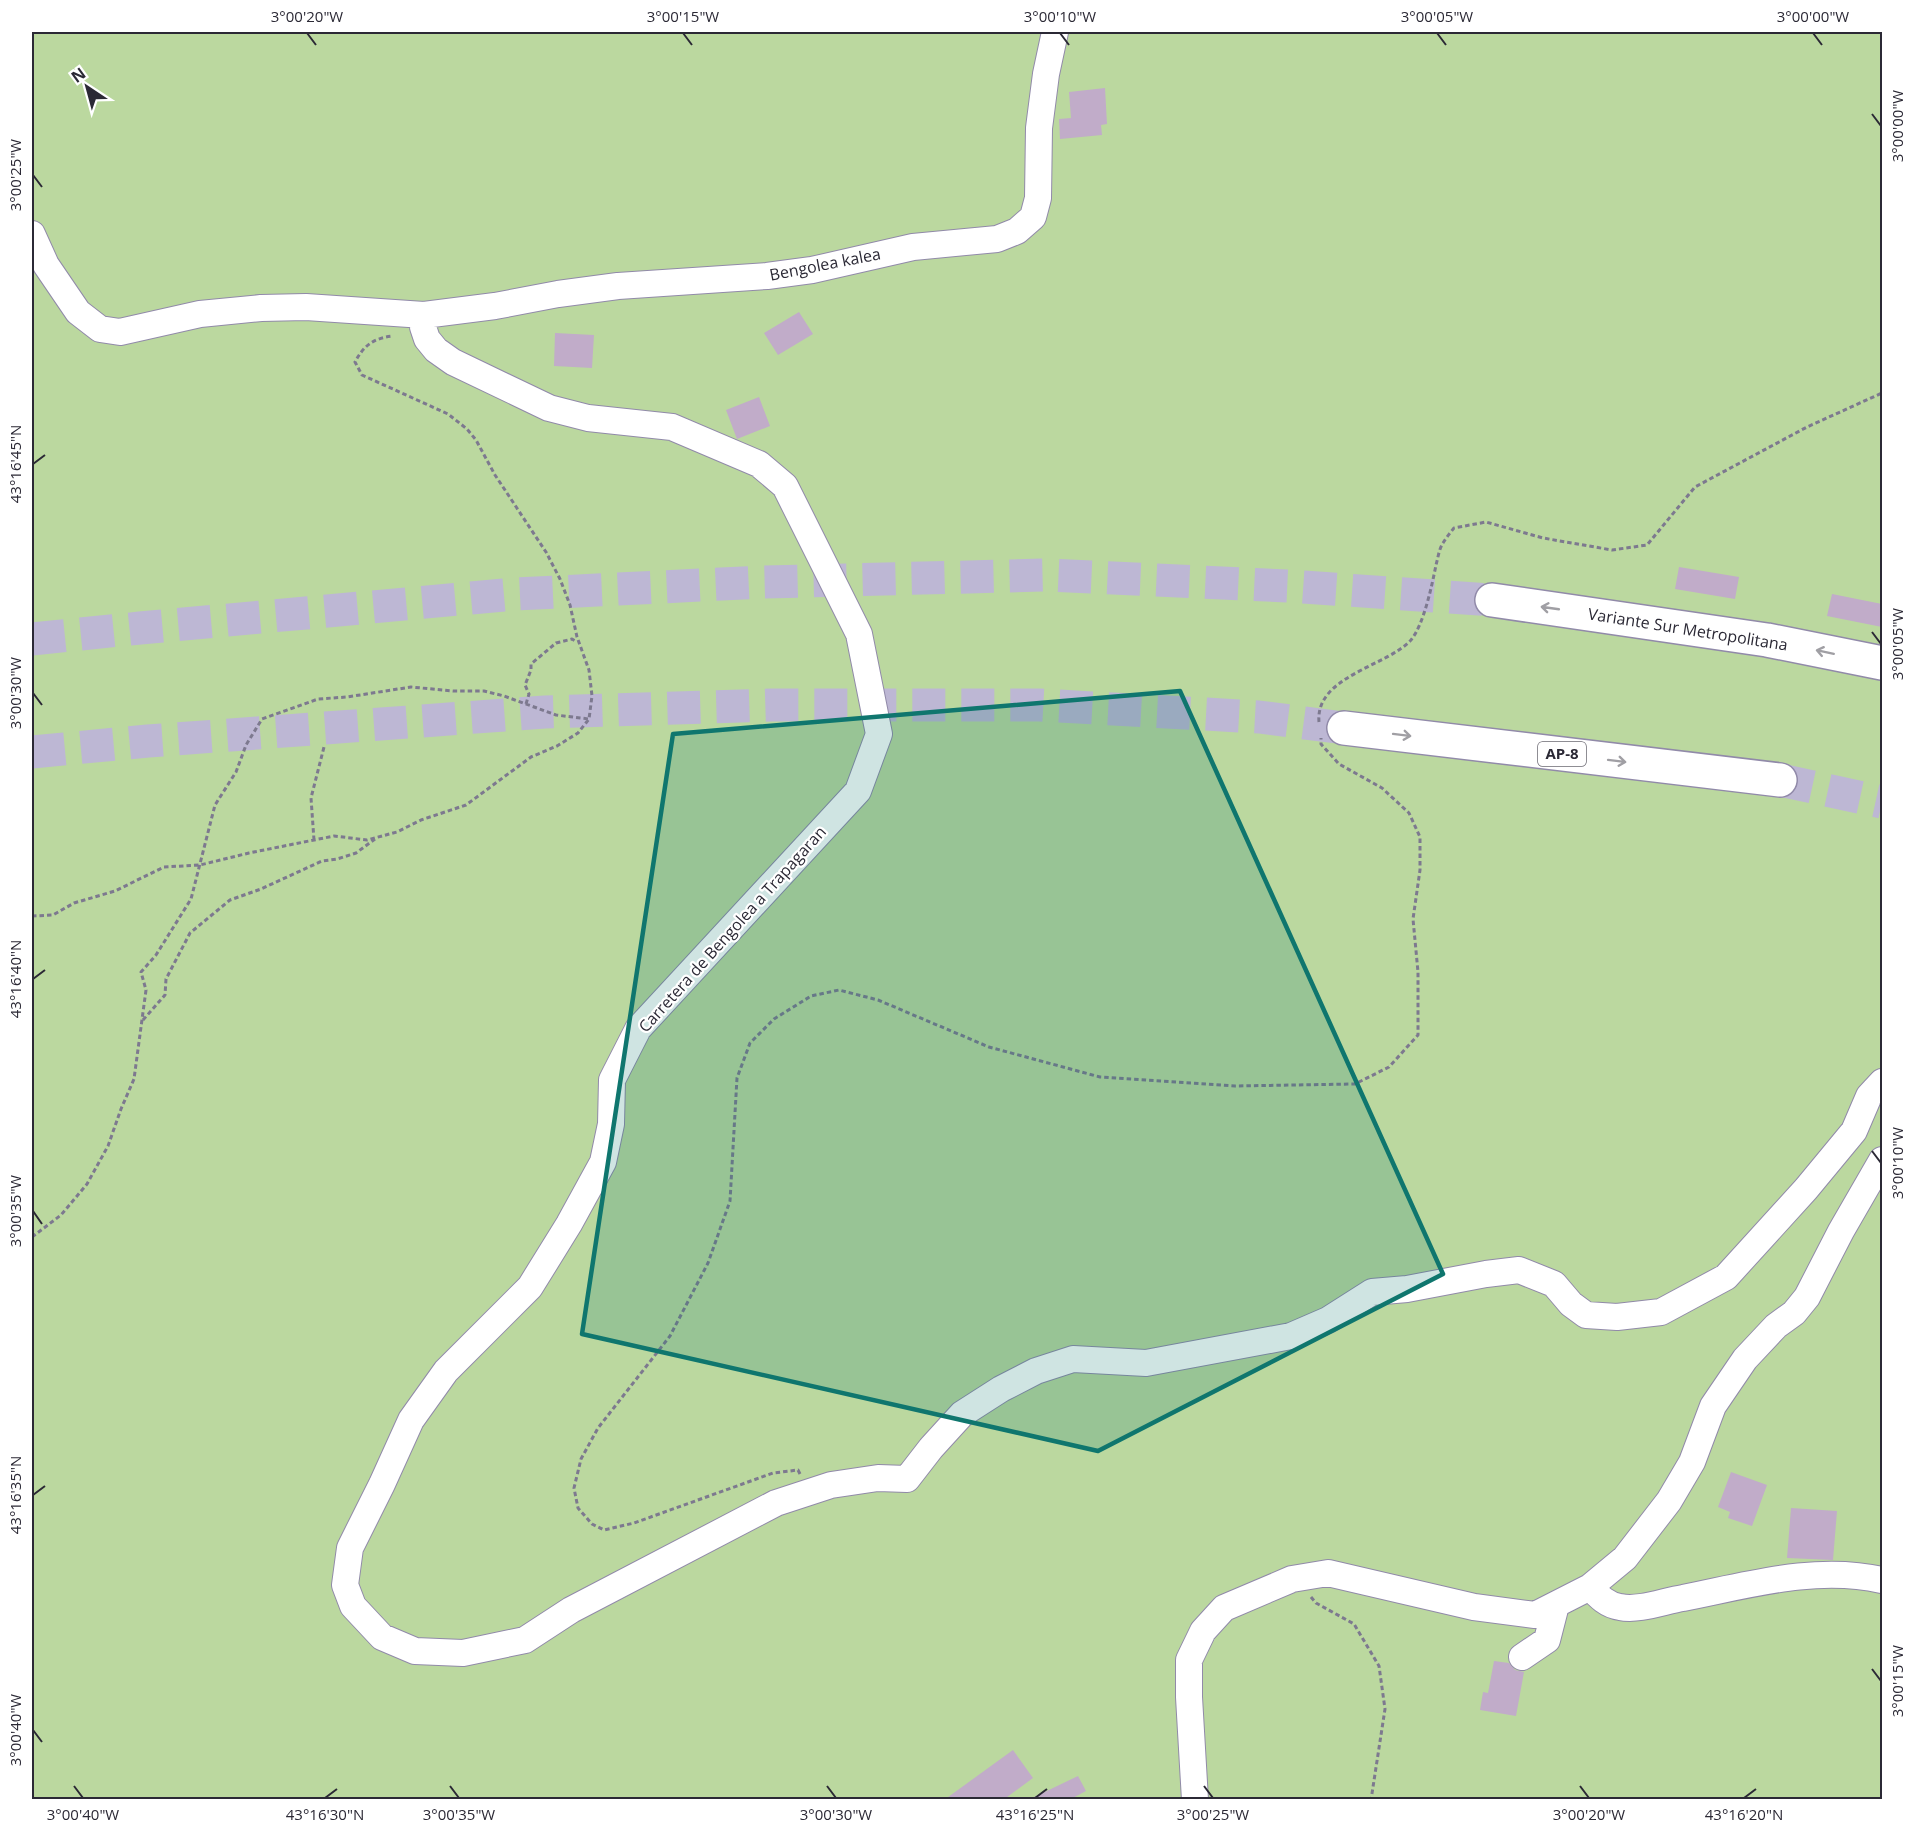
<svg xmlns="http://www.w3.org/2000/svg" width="1914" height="1831" viewBox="0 0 1914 1831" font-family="'Open Sans',sans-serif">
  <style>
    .green { fill: #bbd89f }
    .building { fill: #c1acc9 }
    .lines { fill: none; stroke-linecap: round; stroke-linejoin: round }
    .highway-tunnel { stroke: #bdb7d4; stroke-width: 33; stroke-dasharray: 33 16; stroke-linecap: butt }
    .minor-casing { stroke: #918aa9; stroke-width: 28 }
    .highway-casing { stroke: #918aa9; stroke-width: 36 }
    .path { stroke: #7d798f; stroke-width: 3; stroke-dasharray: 4.5 3; stroke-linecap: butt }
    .minor { stroke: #fff; stroke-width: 26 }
    .highway { stroke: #fff; stroke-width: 33 }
    .oneway { stroke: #a09fa4 }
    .marked { fill: #0f766e; fill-opacity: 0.2; stroke: #0f766e; stroke-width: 4.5; stroke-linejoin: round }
    .ticks { fill: none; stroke: #2b2935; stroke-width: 2 }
    .labels { text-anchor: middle; stroke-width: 4.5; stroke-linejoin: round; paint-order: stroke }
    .shield { fill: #fff; stroke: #6b6972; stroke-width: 1.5 }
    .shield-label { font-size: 15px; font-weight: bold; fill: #2b2935 }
    .street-label { font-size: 16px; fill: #2b2935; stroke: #fff }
    .neatline { fill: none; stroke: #2b2935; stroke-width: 2 }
    .ticks-label { font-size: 15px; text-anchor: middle; fill: #2b2935 }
  </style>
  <rect width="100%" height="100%" fill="#e2dafc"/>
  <path class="green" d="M32 32H1882V1799L32 1800Z"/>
  <path class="building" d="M1105 88 1107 124 1101 125 1102 135 1060 139 1059 119 1071 118 1069 92Z
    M799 312 813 334 778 355 764 333Z
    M555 333 594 335 592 368 554 366Z
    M759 397 770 426 737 439 726 410Z
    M1679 567 1739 577 1735 599 1675 589Z
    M1832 594 1882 604V627L1827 616Z
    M1731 1472 1767 1485 1752 1526 1728 1518 1730 1512 1718 1507Z
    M1791 1508 1837 1511 1833 1560 1787 1558Z
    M1494 1661 1509 1663 1515 1670 1524 1672 1516 1716 1480 1710 1483 1692 1488 1693Z
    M1013 1750 1033 1778 1003 1800H944Z
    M1078 1776 1086 1791 1069 1800H1028Z"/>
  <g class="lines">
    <path class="highway-tunnel" d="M32 639 140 628 515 594 764 582 1047 575 1288 586 1492 600
      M32 752 148 741 545 712 771 705H1040L1259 717 1344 728
      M1780 780 1882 802"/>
    <defs>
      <path id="minor" d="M32 234 46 265 78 312 100 329 120 332 200 314 261 308 306 307 424 315 495 306 558 294 618 286 767 276 812 270 913 247 997 239 1017 231 1033 217 1038 198 1039 128 1046 74 1055 32
        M424 315 423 327 427 339 436 350 453 362 549 408 588 418 672 427 759 464 785 486 859 634 879 734 858 791 638 1029 612 1080 611 1124 603 1162 569 1224 530 1287 446 1371 411 1420 382 1484 350 1548 345 1585 353 1606 382 1637 415 1651 463 1653 525 1640 571 1610 776 1503 831 1485 878 1478 907 1479 931 1448 962 1414 1001 1389 1036 1371 1073 1359 1146 1363 1291 1336 1328 1320 1372 1292 1407 1289 1486 1274 1519 1270 1554 1284 1571 1304 1586 1315 1617 1317 1661 1312 1726 1277 1806 1189 1854 1131 1869 1096 1882 1082
        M1590 1587C1599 1597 1607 1605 1620 1607 1639 1611 1664 1601 1683 1598 1749 1585 1816 1565 1882 1580
        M1522 1657 1547 1640 1556 1605
        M1195 1800 1189 1697V1660L1203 1631 1224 1608 1292 1579 1328 1573 1474 1607 1535 1615 1590 1587 1625 1558 1669 1501 1692 1462 1713 1406 1745 1359 1776 1326 1794 1313 1807 1297 1841 1231 1882 1160"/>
      <path id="highway" d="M1492 600 1767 640 1882 663
        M1344 728 1780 780"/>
    </defs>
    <use href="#minor" class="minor-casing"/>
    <use href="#highway" class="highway-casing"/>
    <path class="path" d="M526 704 529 694 525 685 531 670V664L556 643 572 639 577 642
      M1319 722C1315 676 1388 666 1411 640 1424 624 1432 585 1436 565 1438 558 1439 549 1443 543 1446 538 1450 533 1454 528L1486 522 1543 538 1612 550 1647 545 1695 487 1807 427 1882 393
      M314 840 311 798 324 747
      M32 916 53 915 74 903 115 891 164 867 200 865 249 853 334 836 367 840 397 832 421 820 466 805 531 757 557 746 578 733 589 719 592 696 589 670 577 637 570 605 560 579 546 552 495 475 476 440 467 429 448 414 362 375 355 362C364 345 374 338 393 336
      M143 1020 165 995 166 979 190 933 230 900 261 889 322 861 337 859 356 853 375 839
      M32 1237 61 1215 87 1184 108 1146 121 1109 134 1079 146 990 141 972 156 955 191 899 215 805 236 772 246 745 262 719 318 699 347 697 411 687 453 691H484L504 696 556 715 589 719
      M800 1474 798 1470 773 1473 634 1523 604 1530 592 1524 578 1508 574 1488 581 1459 598 1428 670 1336 708 1263 730 1201 737 1078 750 1043 774 1019 811 996 839 990 878 1000 989 1047 1100 1077 1235 1086 1355 1084 1389 1067 1418 1035V972L1413 919 1420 870V837L1409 813 1382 788 1339 764 1321 744V738
      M1311 1597 1316 1603 1354 1624 1379 1666 1385 1709 1371 1800"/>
    <use href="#minor" class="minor"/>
    <use href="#highway" class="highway"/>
  </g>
  <defs><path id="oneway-shaft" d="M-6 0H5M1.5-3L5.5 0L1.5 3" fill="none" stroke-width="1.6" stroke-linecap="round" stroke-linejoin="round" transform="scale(1.5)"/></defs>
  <g class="oneway">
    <use href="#oneway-shaft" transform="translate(1550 608) rotate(-172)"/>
    <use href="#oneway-shaft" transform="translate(1825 652) rotate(-168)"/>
    <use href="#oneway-shaft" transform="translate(1402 735) rotate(7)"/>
    <use href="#oneway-shaft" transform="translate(1617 761) rotate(7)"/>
  </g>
  <path class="marked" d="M1180 691 1443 1274 1098 1451 582 1334 673 734Z"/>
  <path class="ticks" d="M307 33 316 45M683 33 692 45M1060 33 1069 45M1437 33 1446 45M1813 33 1822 45M1872 114 1881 126M33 175 42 187M33 464 45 455M1872 632 1881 644M33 693 42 705M33 979 45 970M1872 1151 1881 1163M33 1211 42 1224M33 1495 45 1486M1872 1669 1881 1681M33 1730 42 1742M74 1786 83 1798M450 1786 459 1798M827 1786 836 1798M1204 1786 1213 1798M1580 1786 1589 1798M325 1798 337 1789M1035 1798 1047 1789M1744 1798 1756 1789"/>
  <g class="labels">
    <rect class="shield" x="1538" y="742" width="48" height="24" rx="4.5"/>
    <g class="shield-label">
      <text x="1562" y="759">AP-8</text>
    </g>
    <g class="street-label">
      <text transform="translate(825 264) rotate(-11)" y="6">Bengolea kalea</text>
      <text transform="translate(1688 629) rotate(9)" y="6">Variante Sur Metropolitana</text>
      <text transform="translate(732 929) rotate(-48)" y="6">Carretera de Bengolea a Trapagaran</text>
    </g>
  </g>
  <rect width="1914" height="1831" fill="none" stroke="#ffffff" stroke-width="66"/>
  <g transform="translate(87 87) rotate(324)" stroke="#ffffff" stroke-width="4.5" paint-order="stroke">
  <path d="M0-4.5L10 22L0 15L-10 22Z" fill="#2b2935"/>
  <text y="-9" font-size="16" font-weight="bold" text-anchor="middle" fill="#2b2935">N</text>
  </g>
  <rect x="33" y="33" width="1848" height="1765" class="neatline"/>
  <g class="ticks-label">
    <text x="307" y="22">3°00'20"W</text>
    <text x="683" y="22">3°00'15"W</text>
    <text x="1060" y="22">3°00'10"W</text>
    <text x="1437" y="22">3°00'05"W</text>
    <text x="1813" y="22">3°00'00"W</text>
    <text transform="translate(1898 126) rotate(-90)" y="5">3°00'00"W</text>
    <text transform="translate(16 175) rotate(-90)" y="5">3°00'25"W</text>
    <text transform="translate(16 464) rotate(-90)" y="5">43°16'45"N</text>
    <text transform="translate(1898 644) rotate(-90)" y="5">3°00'05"W</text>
    <text transform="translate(16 693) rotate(-90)" y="5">3°00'30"W</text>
    <text transform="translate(16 979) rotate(-90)" y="5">43°16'40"N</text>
    <text transform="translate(1898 1163) rotate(-90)" y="5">3°00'10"W</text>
    <text transform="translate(16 1211) rotate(-90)" y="5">3°00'35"W</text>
    <text transform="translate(16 1495) rotate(-90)" y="5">43°16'35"N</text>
    <text transform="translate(1898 1681) rotate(-90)" y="5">3°00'15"W</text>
    <text transform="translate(16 1730) rotate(-90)" y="5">3°00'40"W</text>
    <text x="83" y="1820">3°00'40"W</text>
    <text x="325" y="1820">43°16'30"N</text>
    <text x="459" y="1820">3°00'35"W</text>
    <text x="836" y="1820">3°00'30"W</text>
    <text x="1035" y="1820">43°16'25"N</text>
    <text x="1213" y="1820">3°00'25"W</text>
    <text x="1589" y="1820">3°00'20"W</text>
    <text x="1744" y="1820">43°16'20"N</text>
  </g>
</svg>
